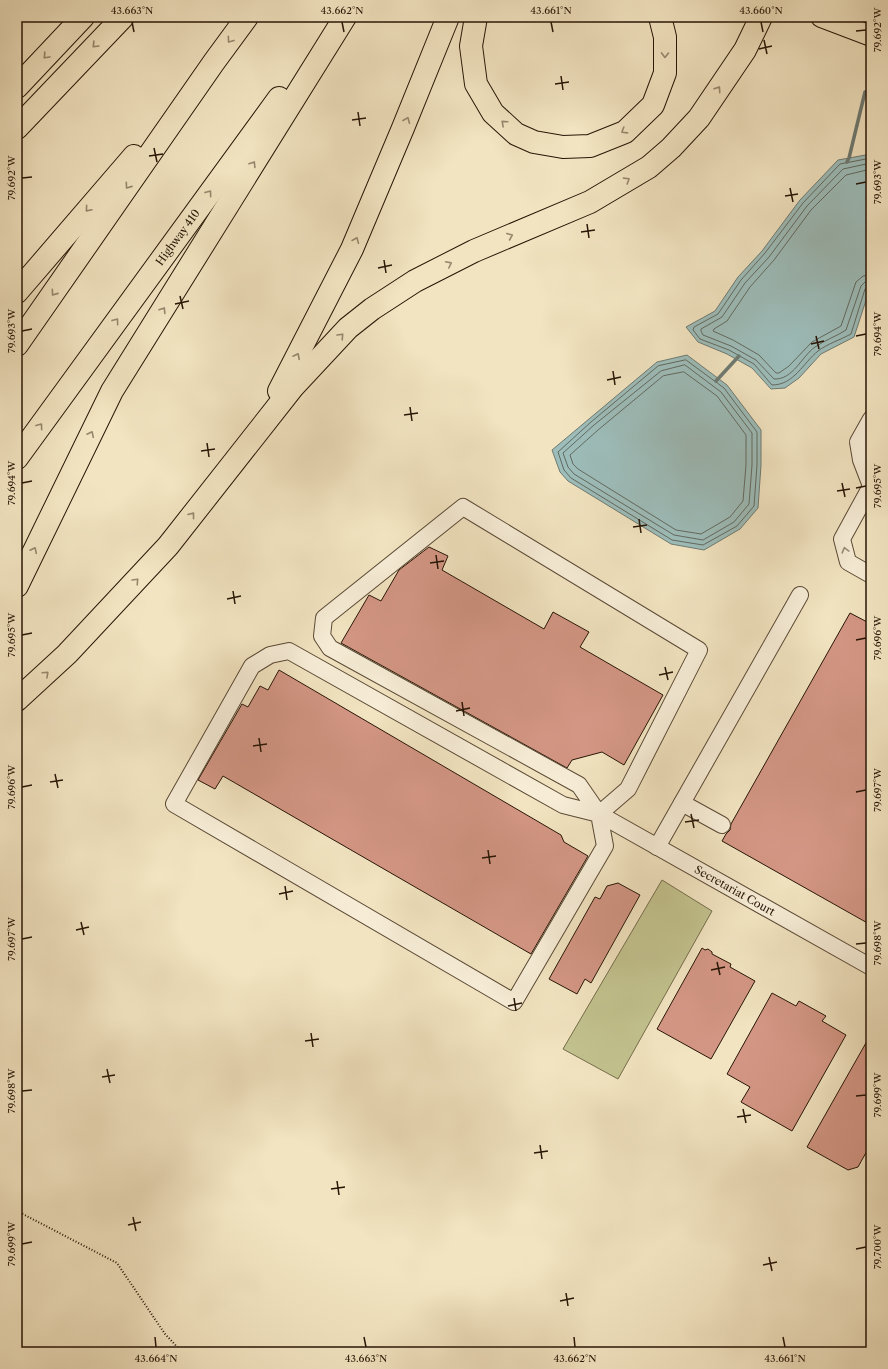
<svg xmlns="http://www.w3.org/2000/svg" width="888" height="1369" viewBox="0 0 888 1369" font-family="'Libre Caslon Text',serif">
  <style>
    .green { fill: #c2c28e; stroke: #746c4a }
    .water { fill: #9dbdba; stroke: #6e7a72 }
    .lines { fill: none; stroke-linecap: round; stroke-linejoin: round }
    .shore { stroke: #626960; stroke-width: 1 }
    .stream { stroke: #6e7a72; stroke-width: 3.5 }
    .building { fill: #d39684; stroke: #271506 }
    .minor-casing { stroke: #5a4935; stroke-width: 18 }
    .major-casing { stroke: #271506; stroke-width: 22 }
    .highway-casing { stroke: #271506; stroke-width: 24 }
    .path { stroke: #271506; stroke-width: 2; stroke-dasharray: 1 2; stroke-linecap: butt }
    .minor { stroke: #f7edd7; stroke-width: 16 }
    .major { stroke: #f2e4c1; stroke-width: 20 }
    .highway { stroke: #f2e4c1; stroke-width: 22 }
    .oneway { stroke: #97876d }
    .oneway2 { stroke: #998c79 }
    .ticks { fill: none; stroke: #271506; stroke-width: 1.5 }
    .labels { text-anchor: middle; stroke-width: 3; stroke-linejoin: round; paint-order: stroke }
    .street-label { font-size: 11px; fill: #271506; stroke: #f7edd7 }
    .neatline { fill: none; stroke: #271506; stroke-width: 1.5 }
    .ticks-label { font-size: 10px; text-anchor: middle; fill: #271506 }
  </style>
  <rect width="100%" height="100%" fill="#f2e4c1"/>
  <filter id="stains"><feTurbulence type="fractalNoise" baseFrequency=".005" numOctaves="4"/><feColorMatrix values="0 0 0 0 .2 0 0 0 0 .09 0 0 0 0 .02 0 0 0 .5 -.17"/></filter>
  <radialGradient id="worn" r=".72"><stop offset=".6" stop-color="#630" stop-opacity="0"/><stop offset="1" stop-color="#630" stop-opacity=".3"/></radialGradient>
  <path class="green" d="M662 880 712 911 618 1079 563 1049Z"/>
  <path class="water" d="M871 154V285L854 337 821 354 799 378 785 388 771 389 752 368 727 354 698 342 686 327 715 311 738 277 762 251 800 200 838 160Z
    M687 355 727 385 761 430V465L758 508 740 529 704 550 671 544 568 481 560 472 552 450 657 362Z"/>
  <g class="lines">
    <path class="shore" d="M871 158 840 164 803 203 765 253 741 280 718 314 694 327 693 330 700 339 729 350 754 364 772 385C794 385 803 363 818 351 827 344 840 340 851 334L865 289 868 287 871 286
      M871 163 843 169 807 206 769 257 745 283 722 317 701 329V331L703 335 731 346 756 360 774 379C793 380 802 356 815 347 825 340 837 336 846 330L861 286 865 282 871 281
      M871 169 846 175 811 210 774 260 750 287 727 321 714 329 713 331 733 340 759 355 776 373H779L789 366 812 342 841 326 856 282 863 276 871 275
      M686 360 724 388 757 432V465L754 506 737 526 703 545 672 540 571 478 564 470 558 452 591 422 658 366Z
      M685 365 721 392 752 433V465L749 504 734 522 703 540 674 535 574 474 568 467 563 453 594 425 661 371Z
      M684 372 717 396 746 435V465L743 501 730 517 701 534 676 530 578 469 573 464 570 455 598 430 663 376Z"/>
    <path class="stream" d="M847 162 849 158 865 92
      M716 381 739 356"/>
  </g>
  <path class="building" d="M429 547 448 556 442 570 544 629 553 612 589 632 580 647 663 695 624 765 602 752 572 760 567 768 341 643 369 595 381 601 399 570Z
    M850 613 871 624V925L722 841 726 834 730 830 731 824Z
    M279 670 561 835 564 842 588 856 531 954 223 776 215 789 198 780 242 704 248 707 260 686 268 690Z
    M618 883 640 895 591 983 585 979 577 994 549 979 595 897 600 899 607 886Z
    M702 948 705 950 708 949 712 952V954L731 964 730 967 755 981 711 1059 657 1029Z
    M772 993 796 1006 799 1001 826 1016 822 1021 846 1035 792 1131 741 1102 750 1087 727 1074Z
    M871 1034V1151L868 1149 858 1167 848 1170 807 1147Z"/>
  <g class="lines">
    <defs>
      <g id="minor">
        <path d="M871 486 842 539 848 562 871 575"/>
        <path d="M871 486 861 460 858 442 871 419"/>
        <path d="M682 803 722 825"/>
        <path id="s1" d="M599 814 628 789 699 650 463 507 324 618 322 636 330 648 579 785 599 814 605 846 514 1002 174 804 252 666 270 655 289 651 563 805 599 814 871 967"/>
        <path d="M657 847 800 595"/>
      </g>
      <path id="major" d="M821 17 871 36"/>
      <g id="highway">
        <path d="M476 17 471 46 476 84 493 113 516 134 534 142 563 147 590 146 625 132 653 105 665 73V37L660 17"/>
        <path d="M17 87 83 17"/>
        <path d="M17 128 123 17"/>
        <path d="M17 292 134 156"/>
        <path d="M17 345 214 62 247 17"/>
        <path d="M279 391 352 249 403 128 448 17"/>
        <path id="s2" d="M17 458 279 98"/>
        <path d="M17 586 112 391 345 17"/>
        <path d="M17 700 67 654 168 546 293 387 348 328 372 309 415 281 474 251 590 202 649 167 671 148 699 118 745 50 761 17"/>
      </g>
    </defs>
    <use href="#minor" class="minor-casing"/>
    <use href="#major" class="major-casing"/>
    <use href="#highway" class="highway-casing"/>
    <path class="path" d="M17 1211 117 1263 165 1334 182 1352"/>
    <use href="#minor" class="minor"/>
    <use href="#major" class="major"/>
    <use href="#highway" class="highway"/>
  </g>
  <defs><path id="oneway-chevron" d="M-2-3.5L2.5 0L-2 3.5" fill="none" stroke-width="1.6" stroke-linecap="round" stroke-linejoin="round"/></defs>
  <g class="oneway">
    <use href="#oneway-chevron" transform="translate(230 40) rotate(126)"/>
    <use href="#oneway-chevron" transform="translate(95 45) rotate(134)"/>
    <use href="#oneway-chevron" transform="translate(665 55) rotate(91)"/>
    <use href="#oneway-chevron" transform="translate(46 56) rotate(133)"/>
    <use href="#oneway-chevron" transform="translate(718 89) rotate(-56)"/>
    <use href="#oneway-chevron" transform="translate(407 120) rotate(-68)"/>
    <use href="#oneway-chevron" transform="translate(504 123) rotate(-138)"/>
    <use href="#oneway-chevron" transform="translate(624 131) rotate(148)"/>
    <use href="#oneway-chevron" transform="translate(253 164) rotate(-58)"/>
    <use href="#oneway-chevron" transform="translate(627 180) rotate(-32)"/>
    <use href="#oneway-chevron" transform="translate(128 186) rotate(125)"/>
    <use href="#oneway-chevron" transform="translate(209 193) rotate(-54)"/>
    <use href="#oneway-chevron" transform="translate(88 209) rotate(131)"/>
    <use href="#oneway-chevron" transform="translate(510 236) rotate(-23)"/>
    <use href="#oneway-chevron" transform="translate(356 240) rotate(-67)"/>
    <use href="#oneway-chevron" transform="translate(449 264) rotate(-27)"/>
    <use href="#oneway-chevron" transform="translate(54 293) rotate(125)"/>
    <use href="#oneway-chevron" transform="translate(163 310) rotate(-58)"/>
    <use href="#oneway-chevron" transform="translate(116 321) rotate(-54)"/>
    <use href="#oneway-chevron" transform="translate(341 336) rotate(-47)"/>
    <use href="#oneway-chevron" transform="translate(297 356) rotate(-63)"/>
    <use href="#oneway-chevron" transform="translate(40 426) rotate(-54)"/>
    <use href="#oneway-chevron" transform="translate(91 434) rotate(-64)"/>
    <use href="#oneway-chevron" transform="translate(192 515) rotate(-52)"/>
    <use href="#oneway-chevron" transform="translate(34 550) rotate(-64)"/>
    <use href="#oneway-chevron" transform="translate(136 581) rotate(-47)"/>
    <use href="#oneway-chevron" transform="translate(46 674) rotate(-43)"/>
  </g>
  <use class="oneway2" href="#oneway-chevron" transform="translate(845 550) rotate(-105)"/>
  <path class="ticks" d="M132 22 134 32M342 22 344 32M551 22 553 32M761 22 763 32M856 31 866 30M764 40 767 54M759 49 772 46M561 76 563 90M555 84 569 82M358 112 360 126M352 120 366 118M154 148 157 162M149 156 163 154M22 178 32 177M856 184 866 182M790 188 793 202M785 196 798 194M587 224 589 238M581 232 595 230M384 260 386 273M378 268 392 265M180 296 183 309M175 304 189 301M22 331 32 329M816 336 819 349M856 336 866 334M811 344 824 341M613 371 615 385M607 380 621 377M410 407 412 421M404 415 418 413M207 443 209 457M201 451 215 449M22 483 32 481M842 483 845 497M856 488 866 486M837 491 850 489M639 519 641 533M633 527 647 525M436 555 438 569M430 563 444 561M233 591 235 604M227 599 241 596M22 635 32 633M856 640 866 638M665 667 668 680M659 675 673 672M462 702 464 716M456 711 470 708M259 738 261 752M253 746 267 744M55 774 58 788M50 782 63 780M22 787 32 785M856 792 866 790M691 814 694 828M685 822 699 820M488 850 490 864M482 858 496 856M285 886 287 900M279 894 293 891M81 922 84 935M76 930 89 927M22 939 32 937M856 944 866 943M717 962 720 975M711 970 725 967M514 998 516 1011M508 1006 522 1003M311 1033 313 1047M305 1041 319 1039M107 1069 110 1083M102 1077 115 1075M22 1091 32 1090M856 1096 866 1095M743 1109 746 1123M737 1117 751 1115M540 1145 542 1159M534 1153 548 1151M337 1181 339 1195M331 1189 345 1187M133 1217 136 1231M128 1225 141 1222M22 1244 32 1242M856 1249 866 1247M769 1257 772 1271M763 1265 777 1262M566 1293 568 1306M560 1301 574 1298M155 1337 156 1347M364 1337 366 1347M574 1337 575 1347M783 1337 785 1347"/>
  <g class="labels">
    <g class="street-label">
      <text dy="4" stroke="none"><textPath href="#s2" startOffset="273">Highway 410</textPath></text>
      <text dy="4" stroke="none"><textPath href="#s1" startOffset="2313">Secretariat Court</textPath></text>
    </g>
  </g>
  <rect width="888" height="1369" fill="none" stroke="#f2e4c1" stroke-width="44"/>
  <rect x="22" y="22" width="844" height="1325" class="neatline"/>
  <g class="ticks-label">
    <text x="132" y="14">43.663°N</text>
    <text x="342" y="14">43.662°N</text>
    <text x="551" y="14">43.661°N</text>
    <text x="761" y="14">43.660°N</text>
    <text transform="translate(877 30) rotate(-90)" y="4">79.692°W</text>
    <text transform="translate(11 178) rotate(-90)" y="4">79.692°W</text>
    <text transform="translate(877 182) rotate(-90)" y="4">79.693°W</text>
    <text transform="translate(11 331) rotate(-90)" y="4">79.693°W</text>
    <text transform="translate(877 334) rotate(-90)" y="4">79.694°W</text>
    <text transform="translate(11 483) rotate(-90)" y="4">79.694°W</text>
    <text transform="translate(877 486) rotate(-90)" y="4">79.695°W</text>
    <text transform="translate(11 635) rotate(-90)" y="4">79.695°W</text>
    <text transform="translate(877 638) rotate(-90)" y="4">79.696°W</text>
    <text transform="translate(11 787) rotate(-90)" y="4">79.696°W</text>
    <text transform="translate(877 790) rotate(-90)" y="4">79.697°W</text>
    <text transform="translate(11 939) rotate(-90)" y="4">79.697°W</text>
    <text transform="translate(877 943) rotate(-90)" y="4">79.698°W</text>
    <text transform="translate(11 1091) rotate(-90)" y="4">79.698°W</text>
    <text transform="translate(877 1095) rotate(-90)" y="4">79.699°W</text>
    <text transform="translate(11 1244) rotate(-90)" y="4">79.699°W</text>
    <text transform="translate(877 1247) rotate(-90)" y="4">79.700°W</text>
    <text x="156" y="1362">43.664°N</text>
    <text x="366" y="1362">43.663°N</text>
    <text x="575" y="1362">43.662°N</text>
    <text x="785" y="1362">43.661°N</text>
  </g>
  <rect width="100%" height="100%" filter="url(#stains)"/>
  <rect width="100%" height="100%" fill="url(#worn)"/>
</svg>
